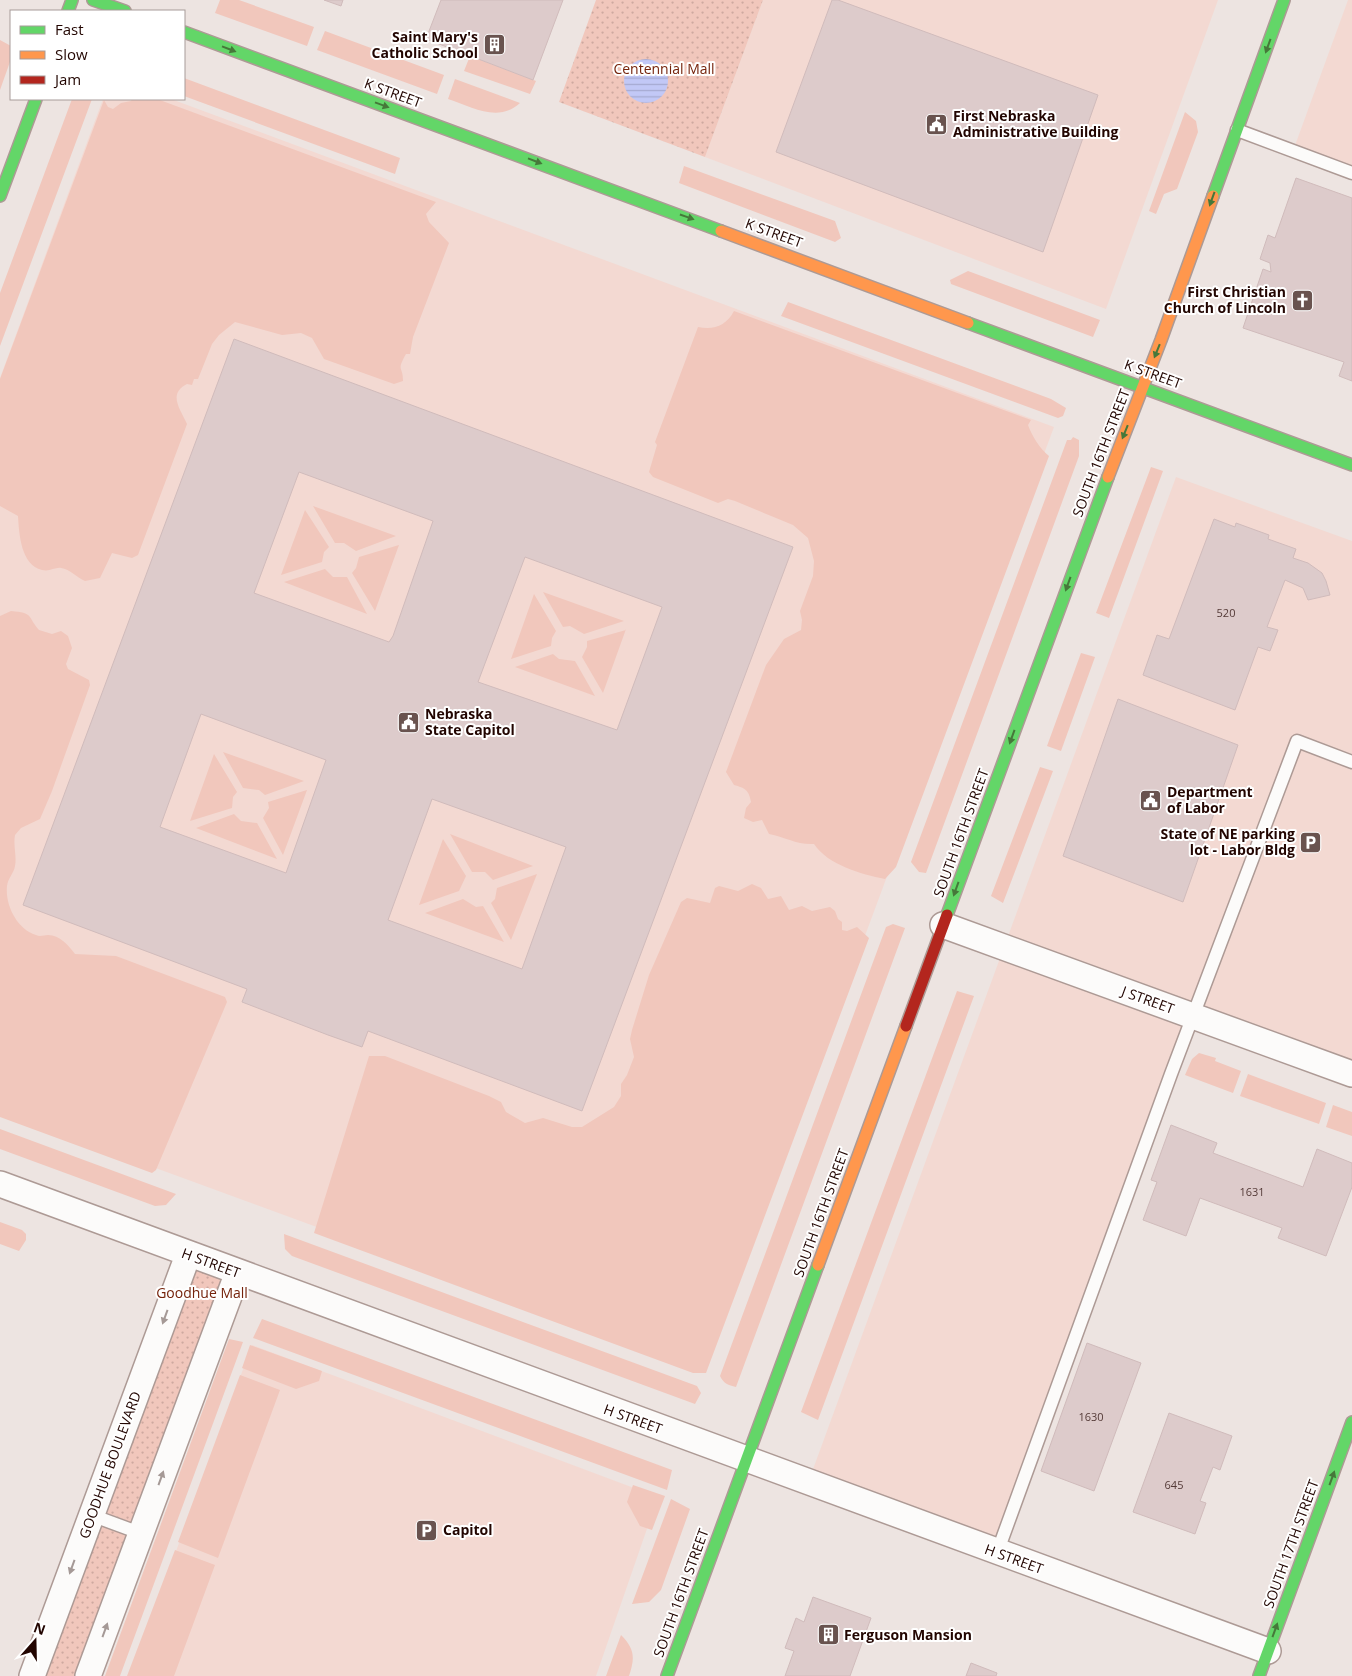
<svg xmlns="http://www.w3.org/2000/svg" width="1352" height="1676" viewBox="0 0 1352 1676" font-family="'Open Sans',sans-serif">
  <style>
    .built { fill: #f3d9d2 }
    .green { fill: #f1c7bc }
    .park { fill: url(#park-dots) }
    .water { fill: url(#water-rules) }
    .building { fill: #ddcbcb; stroke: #d0bbbb; fill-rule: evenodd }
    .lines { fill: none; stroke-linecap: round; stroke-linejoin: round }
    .lane-casing { stroke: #ad9a95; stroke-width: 15 }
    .street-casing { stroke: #ad9a95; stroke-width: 28 }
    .fast-casing { stroke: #ad9a95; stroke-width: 14 }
    .slow-casing { stroke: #ad9a95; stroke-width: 14 }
    .jam-casing { stroke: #ad9a95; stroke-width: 14 }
    .lane { stroke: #fcfbfa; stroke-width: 12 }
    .street { stroke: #fcfbfa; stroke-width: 25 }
    .fast { stroke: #63d668; stroke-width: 11 }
    .slow { stroke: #ff974d; stroke-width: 11 }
    .jam { stroke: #b3261e; stroke-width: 11 }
    .oneway { fill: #46783a }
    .oneway2 { fill: #a59996 }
    .labels { text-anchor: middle; stroke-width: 4; stroke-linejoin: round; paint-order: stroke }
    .number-label { font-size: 11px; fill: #543a37 }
    .poi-label { font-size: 14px; font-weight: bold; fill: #220501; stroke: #fff; text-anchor: start }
    .park-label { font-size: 14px; fill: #75230b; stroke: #fff }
    .street-label { font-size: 14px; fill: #220501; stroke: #fff }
  </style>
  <defs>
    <pattern id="park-dots" width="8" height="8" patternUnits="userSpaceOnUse" patternTransform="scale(1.25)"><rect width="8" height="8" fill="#f1c7bc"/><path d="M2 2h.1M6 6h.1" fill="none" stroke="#cea9a0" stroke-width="1.8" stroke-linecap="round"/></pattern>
    <pattern id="water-rules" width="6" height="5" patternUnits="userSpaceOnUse" patternTransform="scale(1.25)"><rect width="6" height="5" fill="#c2c8f6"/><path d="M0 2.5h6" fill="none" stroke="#a6aad1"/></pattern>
  </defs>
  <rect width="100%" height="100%" fill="#ede4e1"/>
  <path class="built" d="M763 0H1218L1106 309 705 157Z
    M1348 0H1352V173L1293 151Z
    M103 99H171L1054 427 704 1369 0 1111V378Z
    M1176 477 1352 541V1074L1193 1016 997 1553 808 1483Z
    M252 1345 658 1497 596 1676H130Z"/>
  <path class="green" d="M220 0H239L314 27 307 46 215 13Z
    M325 31 444 75 437 94 317 50Z
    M0 40 11 46V59L0 90Z
    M470 56 536 81 530 94 464 71Z
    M184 78 400 158 395 174 184 96Z
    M455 79 520 103C498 123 472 107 448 99Z
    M72 99H92L0 346V293Z
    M132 99H157L436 202 426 214 429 222 449 243 413 337 410 354H406C396 372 403 365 403 381L394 384 324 359 312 338 301 333 282 335 235 322 219 335 212 344 198 379H194L192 385 187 384C167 394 181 410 187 424L138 555 132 558 112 553 100 578 85 581C77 578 70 569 61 568 55 567 50 572 42 570 21 565 19 534 18 516L0 506V379L104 100 108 107 113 109 121 103 131 101Z
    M1185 112 1196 121 1198 132 1177 189 1164 194 1156 214 1149 211Z
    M684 166 835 221 841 238 835 242 679 183Z
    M968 271 1100 320 1093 337 951 284 950 280Z
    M788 302 1051 399 1066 408 1063 416 1058 418 781 316Z
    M734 311 1031 420 1028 425C1032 436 1040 449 1049 456L896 867 885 879C861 874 828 865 814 844 797 845 785 837 769 834L762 820 753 822 744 818 746 808 751 802C749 790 745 788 734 785L726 772 766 665 784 639 801 630 802 620 800 611 813 576 814 561 808 538 793 525 735 501 728 499 718 503 653 477 649 472 657 445 655 442 698 327C714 330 726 326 734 311Z
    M1073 437 1079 440V456L926 873 919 872 911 862 1067 440H1071Z
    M1151 467 1163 471 1109 618 1096 613Z
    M313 506 396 536 356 551 344 543H335Z
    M305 510 329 547 324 552 322 562 281 575Z
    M399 545 375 611 352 573 356 568 359 557Z
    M325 569 333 577H347L367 614 284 582Z
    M543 592 624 621 584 634 570 626 563 627Z
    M534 594 556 631 552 638 551 646 511 659Z
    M11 611C34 613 27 616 39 630L52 634 61 631 68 636 72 648 66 664 68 669 89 680 90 685 52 791 40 819 21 828 15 835C13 846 17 856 15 866 14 873 8 878 7 886 5 905 17 929 36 935 40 937 44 935 48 935 60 935 68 945 75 954L116 956 225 997 227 1002 156 1170 152 1173 0 1117V616Z
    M626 630V629L603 693 582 657 587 647V641Z
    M1081 653 1095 657 1061 751 1047 746Z
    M553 654 559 659 575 661 595 696 515 667Z
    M223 752 304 781 265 795 259 790 243 788Z
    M214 754 237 792 233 797 232 808 190 821Z
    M1040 767 1053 771 1003 903 991 896Z
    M307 790 283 855 263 818 269 808 268 802Z
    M234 814 241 821 257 823 277 859 196 828Z
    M450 834 533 866 493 880 485 872H472Z
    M443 839 466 876 459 891 419 905Z
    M537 874 511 940 491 903 495 899 497 888Z
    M752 884 761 888 768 899 781 896 789 910 802 906 812 911 830 907 835 911 838 919 842 922V930L847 931 857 927 869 938 706 1373H693L314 1233 369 1056H385L489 1096 501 1102 506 1112 525 1123 543 1118 572 1127H582L614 1107 621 1096V1084L627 1075 634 1057 630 1039 632 1030 649 975 681 902 687 898 710 903 715 888 719 886 738 891Z
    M463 899 476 907 483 906 504 942 425 913Z
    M893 924 905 928 736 1387C728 1385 724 1384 720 1376L886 927Z
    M957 991 974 996 818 1420 801 1412Z
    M1199 1053 1216 1058 1215 1061 1241 1071 1233 1093 1185 1075 1192 1059Z
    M1248 1074 1326 1103 1319 1124 1240 1096Z
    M1333 1105 1352 1112V1136L1326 1127Z
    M0 1129 176 1194 166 1205 155 1206 0 1149Z
    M0 1222 22 1230 26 1234V1240L19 1251 0 1244Z
    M284 1234 697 1386 701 1393 695 1404 292 1256 285 1249Z
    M262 1319 672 1470 667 1490 253 1338Z
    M229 1339 243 1342 120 1676H105Z
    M250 1345 322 1371 319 1381 296 1389 242 1368Z
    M240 1375 280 1390 218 1558 178 1542Z
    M633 1485 665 1496 652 1530 640 1526 627 1502Z
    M671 1499 690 1509 661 1590 649 1602 632 1604Z
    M175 1550 215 1565 174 1676H127Z
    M621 1635C635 1649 635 1658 629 1676H606Z"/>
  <path class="park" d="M596 0H763L705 157 559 102Z
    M188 1255 238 1272 88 1676H32Z"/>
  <path class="water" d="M624 81a22 22 0 1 1 44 0a22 22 0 1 1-44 0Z"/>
  <path class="building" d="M324 0H343L341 6Z
    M441 0H563L533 80 426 39Z
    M832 0H838L1098 95 1043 252 776 152Z
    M1296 178 1352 198V381L1339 376 1344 362 1243 328 1263 269 1271 272 1270 263 1260 259 1268 235 1275 238Z
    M234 339 793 547 582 1111 368 1031 362 1047 328 1035 242 1002 247 989 23 905ZM299 472 433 521 393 636 389 642 254 593ZM525 557 662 607 617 730 478 682ZM201 714 326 760 286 873 160 827ZM432 799 566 847 522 969 388 920Z
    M1214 519 1235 527 1236 523 1269 535 1268 539 1296 549 1293 558 1308 563 1322 573 1326 581 1330 595 1308 600 1303 588 1285 580 1267 627 1278 630 1270 651 1258 647 1235 710 1143 675 1157 635 1169 639Z
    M1118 699 1238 745 1183 902 1063 856Z
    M1171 1125 1217 1143 1213 1153 1303 1187 1317 1149 1352 1163V1187L1326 1256 1278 1238 1282 1228 1200 1198 1186 1236 1143 1220 1157 1182 1151 1180Z
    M1087 1343 1141 1363 1094 1491 1041 1471Z
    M1169 1413 1232 1436 1220 1470 1213 1467 1200 1501 1206 1503 1195 1534 1133 1512Z
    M813 1597 871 1618 850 1676H785L794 1651 785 1648 796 1618 804 1622Z
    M971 1663 997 1673 996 1676H966Z"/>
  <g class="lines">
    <defs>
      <path id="lane" d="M1237 130 1352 173
        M91 1515 140 1533
        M997 1553 1171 1074 1297 741 1352 762"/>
      <path id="street" d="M943 925 1352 1074
        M0 1184 1268 1651
        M32 1676 188 1255
        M88 1676 238 1272"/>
      <path id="fast" d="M93 0 125 11
        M68 11 72 0
        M184 32 721 231
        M0 196 36 99
        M1213 196 1284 0
        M968 323 1352 465
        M947 915 1108 477
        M667 1676 818 1265
        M1259 1676 1352 1422"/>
      <path id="slow" d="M721 231 968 323
        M1108 477 1161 340 1213 196
        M818 1265 906 1026"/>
      <path id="jam" d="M906 1026 947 915"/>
    </defs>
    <use href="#lane" class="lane-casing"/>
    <use href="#street" class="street-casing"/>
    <use href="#fast" class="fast-casing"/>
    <use href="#slow" class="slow-casing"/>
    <use href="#jam" class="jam-casing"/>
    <use href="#lane" class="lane"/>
    <use href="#street" class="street"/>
    <use href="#fast" class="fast"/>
    <use href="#slow" class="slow"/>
    <use href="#jam" class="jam"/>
  </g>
  <defs><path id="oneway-solid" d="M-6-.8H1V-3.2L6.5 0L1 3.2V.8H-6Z" transform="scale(1.25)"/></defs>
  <g class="oneway">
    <use href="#oneway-solid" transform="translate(1268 46) rotate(110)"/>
    <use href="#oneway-solid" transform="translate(229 49) rotate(21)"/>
    <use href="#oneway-solid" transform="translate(382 105) rotate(20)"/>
    <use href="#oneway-solid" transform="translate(535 161) rotate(21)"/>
    <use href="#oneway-solid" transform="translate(1212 199) rotate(110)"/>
    <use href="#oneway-solid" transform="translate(687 217) rotate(19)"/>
    <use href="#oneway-solid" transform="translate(1157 351) rotate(112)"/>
    <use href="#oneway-solid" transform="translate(1125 432) rotate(112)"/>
    <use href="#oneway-solid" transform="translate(1068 584) rotate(110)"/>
    <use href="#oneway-solid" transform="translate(1012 737) rotate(110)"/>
    <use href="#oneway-solid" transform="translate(956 889) rotate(110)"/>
    <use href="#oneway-solid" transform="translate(1332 1478) rotate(-70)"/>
    <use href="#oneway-solid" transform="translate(1275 1630) rotate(-70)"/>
  </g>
  <g class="oneway2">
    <use href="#oneway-solid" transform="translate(165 1317) rotate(110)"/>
    <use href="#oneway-solid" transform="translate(161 1478) rotate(-70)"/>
    <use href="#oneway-solid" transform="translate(72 1567) rotate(110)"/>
    <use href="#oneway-solid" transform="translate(105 1630) rotate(-70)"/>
  </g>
  <defs>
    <symbol id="building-square" viewBox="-11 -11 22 22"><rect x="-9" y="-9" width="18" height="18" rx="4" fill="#69534f" stroke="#fff"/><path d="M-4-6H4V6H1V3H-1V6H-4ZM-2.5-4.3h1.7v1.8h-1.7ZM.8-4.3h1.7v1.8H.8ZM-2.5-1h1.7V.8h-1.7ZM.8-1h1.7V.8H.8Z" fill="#fff"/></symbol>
    <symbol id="civic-square" viewBox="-11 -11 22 22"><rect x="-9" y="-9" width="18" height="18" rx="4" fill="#69534f" stroke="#fff"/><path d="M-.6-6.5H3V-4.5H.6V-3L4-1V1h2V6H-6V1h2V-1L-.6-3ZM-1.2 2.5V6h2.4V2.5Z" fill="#fff"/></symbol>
    <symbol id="church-square" viewBox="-11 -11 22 22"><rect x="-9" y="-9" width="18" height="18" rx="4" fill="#69534f" stroke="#fff"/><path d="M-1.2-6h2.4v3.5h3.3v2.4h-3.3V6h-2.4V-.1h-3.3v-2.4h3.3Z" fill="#fff"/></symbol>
    <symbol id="parking-square" viewBox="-11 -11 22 22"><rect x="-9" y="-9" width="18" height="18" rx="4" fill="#69534f" stroke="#fff"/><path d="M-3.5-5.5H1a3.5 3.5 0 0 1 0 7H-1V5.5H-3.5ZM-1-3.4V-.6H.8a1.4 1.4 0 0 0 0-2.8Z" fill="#fff"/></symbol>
  </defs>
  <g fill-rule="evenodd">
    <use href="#building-square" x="482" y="32" width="25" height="25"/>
    <use href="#civic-square" x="924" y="112" width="25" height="25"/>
    <use href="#church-square" x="1290" y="288" width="25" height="25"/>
    <use href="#civic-square" x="396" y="710" width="25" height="25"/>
    <use href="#civic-square" x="1138" y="788" width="25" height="25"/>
    <use href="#parking-square" x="1298" y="830" width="25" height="25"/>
    <use href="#parking-square" x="414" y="1518" width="25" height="25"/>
    <use href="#building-square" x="816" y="1622" width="25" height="25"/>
  </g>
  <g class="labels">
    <g class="number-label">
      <text x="1226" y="617">520</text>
      <text x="1252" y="1196">1631</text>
      <text x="1091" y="1421">1630</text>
      <text x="1174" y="1489">645</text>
    </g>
    <g class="poi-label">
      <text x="478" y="42" text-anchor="end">Saint Mary's<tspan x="478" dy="16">Catholic School</tspan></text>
      <text x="953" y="121">First Nebraska<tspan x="953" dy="16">Administrative Building</tspan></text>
      <text x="1286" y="297" text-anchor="end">First Christian<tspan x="1286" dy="16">Church of Lincoln</tspan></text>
      <text x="425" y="719">Nebraska<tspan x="425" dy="16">State Capitol</tspan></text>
      <text x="1167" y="797">Department<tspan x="1167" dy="16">of Labor</tspan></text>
      <text x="1295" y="839" text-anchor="end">State of NE parking<tspan x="1295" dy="16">lot - Labor Bldg</tspan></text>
      <text x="443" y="1535">Capitol</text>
      <text x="844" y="1640">Ferguson Mansion</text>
    </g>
    <g class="park-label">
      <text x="664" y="74">Centennial Mall</text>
      <text x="202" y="1298">Goodhue Mall</text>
    </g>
    <g class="street-label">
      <text transform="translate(393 93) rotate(20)" y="5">K STREET</text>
      <text transform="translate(774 233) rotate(20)" y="5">K STREET</text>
      <text transform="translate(1153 374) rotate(20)" y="5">K STREET</text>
      <text transform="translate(1101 453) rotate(-69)" y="5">SOUTH 16TH STREET</text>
      <text transform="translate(961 833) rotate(-70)" y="5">SOUTH 16TH STREET</text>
      <text transform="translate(1148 1000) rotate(20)" y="5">J STREET</text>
      <text transform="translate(821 1213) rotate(-70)" y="5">SOUTH 16TH STREET</text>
      <text transform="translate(211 1263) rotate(20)" y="5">H STREET</text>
      <text transform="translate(633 1419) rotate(20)" y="5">H STREET</text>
      <text transform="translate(110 1465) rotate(-70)" y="5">GOODHUE BOULEVARD</text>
      <text transform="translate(1291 1544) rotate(-70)" y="5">SOUTH 17TH STREET</text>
      <text transform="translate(1014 1559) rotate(20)" y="5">H STREET</text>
      <text transform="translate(681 1593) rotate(-70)" y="5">SOUTH 16TH STREET</text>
    </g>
  </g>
  <rect x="10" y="10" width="175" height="90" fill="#ffffff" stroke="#a79b99"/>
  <rect x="20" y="26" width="25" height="8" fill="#63d668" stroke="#a79b99"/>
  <text x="55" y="35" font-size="15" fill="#220501">Fast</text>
  <rect x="20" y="51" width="25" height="8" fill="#ff974d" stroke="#a79b99"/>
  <text x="55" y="60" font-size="15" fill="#220501">Slow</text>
  <rect x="20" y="76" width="25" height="8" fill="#b3261e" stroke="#a79b99"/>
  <text x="55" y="85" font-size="15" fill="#220501">Jam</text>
  <g transform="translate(35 1641) rotate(20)" stroke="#ffffff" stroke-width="4" paint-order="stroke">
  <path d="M0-4L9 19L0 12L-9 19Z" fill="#220501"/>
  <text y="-8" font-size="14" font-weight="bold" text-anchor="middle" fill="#220501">N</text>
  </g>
</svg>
